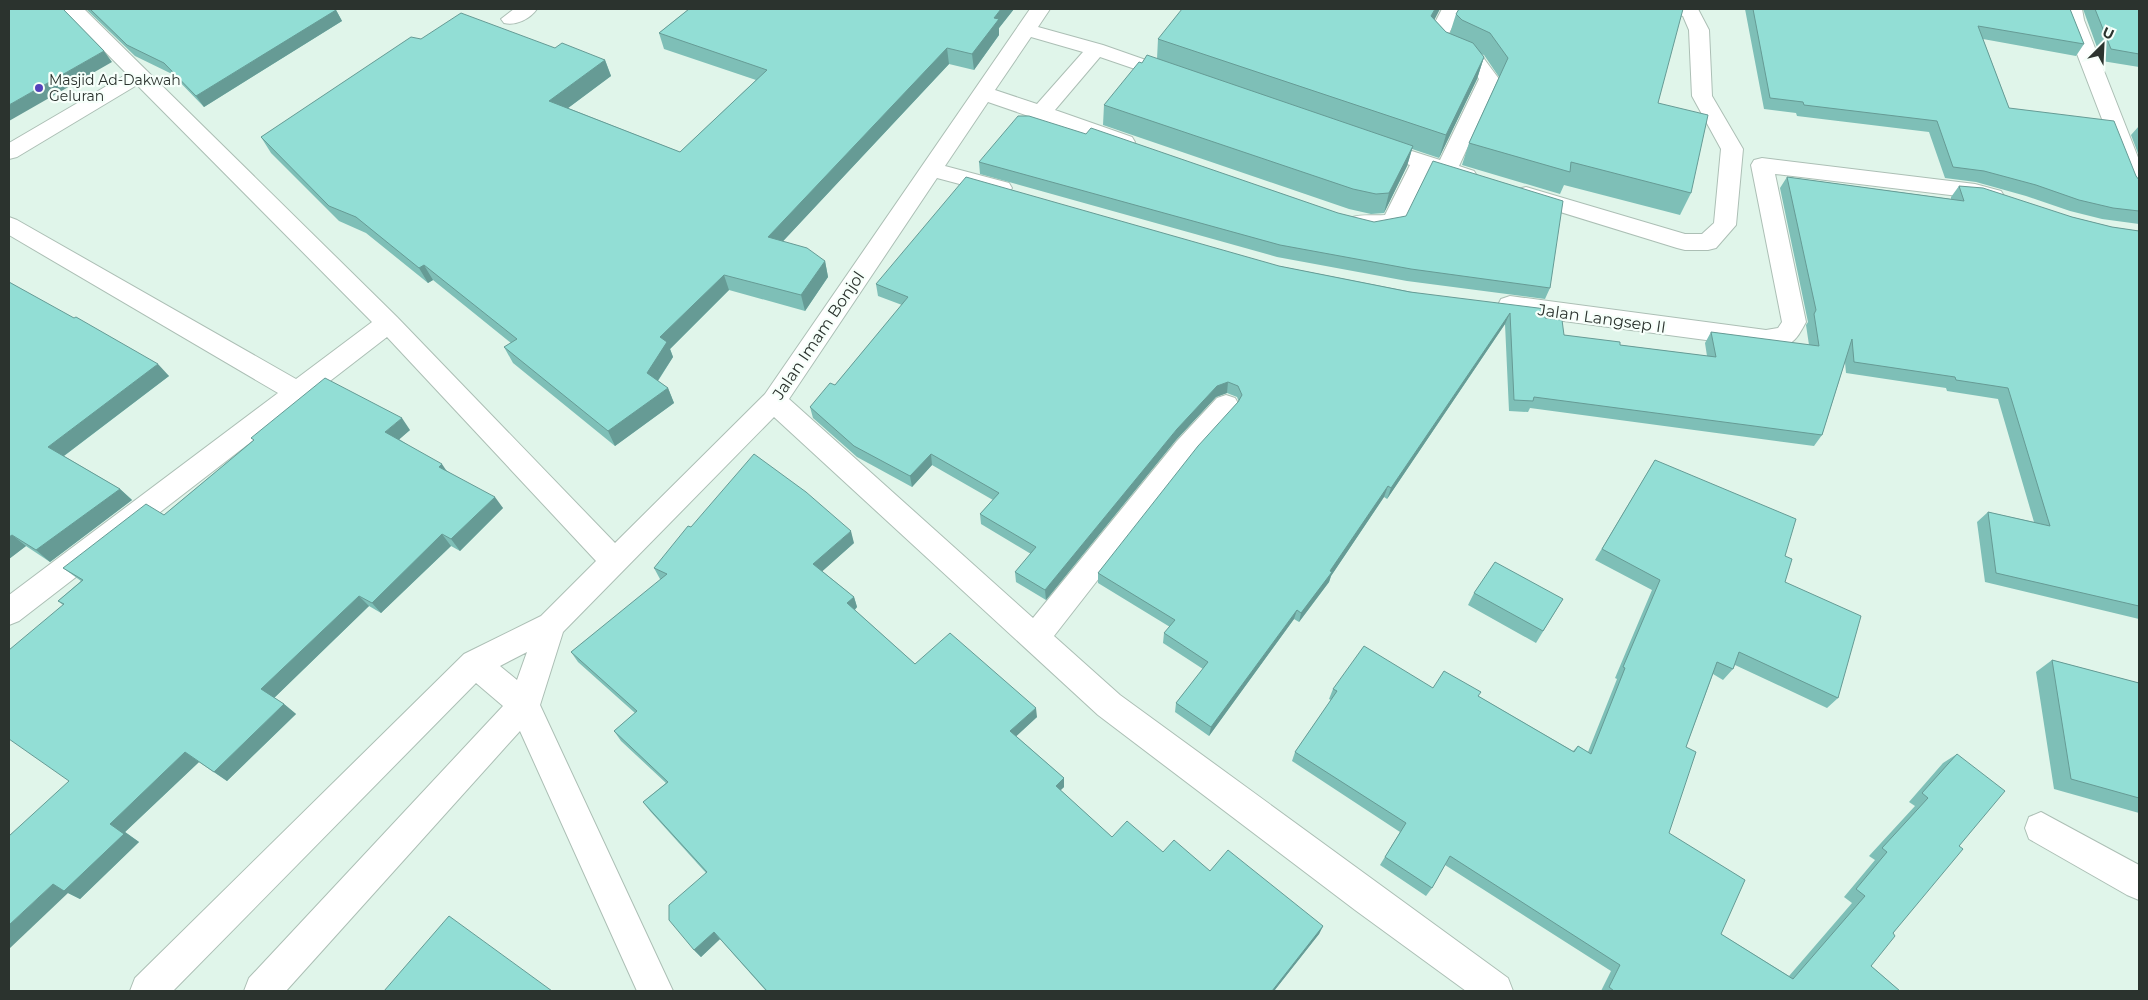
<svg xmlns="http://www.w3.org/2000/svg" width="2148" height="1000" viewBox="0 0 2148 1000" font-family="Montserrat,sans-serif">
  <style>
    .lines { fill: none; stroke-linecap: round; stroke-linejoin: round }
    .minor-casing { stroke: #acbfb5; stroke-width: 2 }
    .minor { fill: #fff; fill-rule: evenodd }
    .wall { fill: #7ebfb7 }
    .shaded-wall { fill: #669b95 }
    .building { fill: #92ded5; stroke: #669b95 }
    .poi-dot { fill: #5443bb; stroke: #f6fffa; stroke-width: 2 }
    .labels { text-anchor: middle; stroke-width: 4.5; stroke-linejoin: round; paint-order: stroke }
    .far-poi-label { font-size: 14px; fill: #2b332e; stroke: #f6fffa; text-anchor: start }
    .street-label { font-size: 16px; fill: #2b332e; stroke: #f6fffa }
  </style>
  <rect width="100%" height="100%" fill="#e0f5ea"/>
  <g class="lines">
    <defs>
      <path id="minor" d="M63 9H84L397 317 615 543 765 394 1030 9H1050L1038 27 1103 45 1180 72 1183 76 1180 80 1173 82 1100 57 1055 110 1132 137 1135 142 1132 147 1124 149 988 102 945 166 1009 183 1012 188 1009 193 1001 195 937 178 789 399 1033 618 1177 441 1217 398 1226 395 1235 398 1239 405 1235 412 1195 455 1054 636 1120 695 1508 978 1513 991H1466L1355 910 1098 715 774 417 563 632 540 705 673 991H637L520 731 286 991H244L249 978 503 706 476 683 173 991H130L135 978 464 654 541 616 596 561 387 337 19 621 9 625V595L278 393 9 235V217L17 220 296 379 372 322 137 85 17 157 9 159V143L127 74ZM1031 37 1083 52 1037 104 995 90ZM527 652 517 680 500 666Z
        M514 9H537C530 19 516 26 504 23L501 19Z
        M1442 9H1462L1447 37 1455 44 1482 56 1499 79 1459 166 1474 171 1477 176 1474 181 1466 183 1429 172 1401 227 1371 232 1353 227 1350 222 1353 217C1363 214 1374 216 1385 215L1410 165 1366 151 1363 146 1366 141 1374 139 1440 160 1479 79 1468 64 1441 52 1427 38Z
        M1669 9H1698L1709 30 1712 96 1743 149 1736 225 1716 248 1708 250H1685L1677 248 1518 199 1515 194 1518 189 1526 187 1685 234H1702L1714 223 1721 149 1692 96 1689 30 1683 16 1672 13Z
        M2062 9H2082L2084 20 2139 160V194L2131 192 2128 187 2064 20Z
        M1762 158 1975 184 2001 191 2004 196 2001 201 1993 203 1975 198 1775 174 1806 322C1794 344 1792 346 1766 348L1510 314 1501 311 1498 305 1501 299 1510 296 1766 330 1778 328 1782 322 1751 165 1754 160Z
        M2041 812 2139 865V900L2127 895 2029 839 2025 828 2029 817Z"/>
    </defs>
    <use href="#minor" class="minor-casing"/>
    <use href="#minor" class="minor"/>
  </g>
  <path class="wall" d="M86 9H333L336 10 342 21 204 107 172 74 135 56Z
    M689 9H1014L999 28V35L974 70 949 64 783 241 825 261 828 277 805 311 729 290 670 349 673 357 658 381 668 388 674 403 615 446 513 363 504 347 511 343 433 280 428 283 366 233 339 221 271 153 261 137 421 39 555 48 605 60 611 76 568 108 680 152 756 80 664 49 659 33Z
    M1745 9H2070L2084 44 2076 56 1983 39 2009 108 2136 176 2139 180V224L2102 219 2070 211 2026 196 1976 182 1945 178 1929 132 1797 116 1796 113 1764 109Z
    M2083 9H2139V67L2102 61Z
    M1456 14 1658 103 1691 193 1680 215 1564 185 1560 194 1462 165 1469 143 1499 77 1484 55 1481 54 1484 57 1477 79 1439 158 1412 149 1407 166 1384 213 1371 214 1349 209 1103 125 1104 105 1142 63 1157 59 1158 39 1435 20 1446 32 1450 33Z
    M2139 126V156L2131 135Z
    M979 162 1550 288 1545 299 1407 281 1277 257 980 174Z
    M1787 177 1951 199V197L1959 186 2072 217 2112 227 2139 231V619L1985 582 1977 522 1988 512 2034 522 1998 399 1947 391 1946 388 1846 373 1845 362 1822 435 1814 446 1530 408 1528 412 1509 411 1505 324 1387 499 1384 497 1331 576 1329 582 1299 622 1294 619 1209 736 1175 712 1176 703 1203 669 1163 643 1164 633 1170 627 1098 583V573L1239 402 1237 397 1227 393 1216 397 1176 440 1046 600 1016 582 1015 572 1031 554 981 524 980 514 993 500 932 465 912 487 857 457 813 418 810 407 835 385 902 305 878 296 876 284 1279 266 1545 318 1564 335 1620 345 1707 356 1705 343 1711 332 1809 345 1806 325 1808 322 1780 188Z
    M9 282 169 376 64 456 120 489 132 500 50 562 26 546 9 559Z
    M410 430 399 439 503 508 460 551 451 546 381 613 369 606 274 698 284 704 296 714 227 781 199 762 125 832 139 842 80 899 68 893 69 781 63 605 58 601 81 581 63 568 164 515 254 440 251 438Z
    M1655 460 1785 556V582L1838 698 1827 708 1735 665 1733 669 1723 680 1713 674 1686 747 1669 833 1721 934 1789 976 1852 903 1844 897 1875 860 1869 856 1915 806 1909 802 1943 763 1957 754 1959 846 1893 933 1871 966 1900 991H1601L1611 971 1445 865 1432 888 1426 896 1380 865 1400 832 1292 761 1295 752 1331 700 1329 699 1333 689 1433 688 1478 696 1573 751 1578 746 1588 752 1617 679 1615 678 1652 590 1595 560Z
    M854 543 822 571 854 597 857 607 855 610 915 664 1037 717 1016 736 1064 778V787L1060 790 1112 837 1163 852 1210 871 1323 926 1319 934 1274 991H766L720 939 701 957 694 950 706 873 650 811 643 802 666 783 621 741 614 731 635 713 578 662 571 652 661 580 660 579 654 568Z
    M1474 593 1563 599 1536 643 1468 605Z
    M2052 660 2139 683V813L2054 789 2036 672Z"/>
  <path class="shaded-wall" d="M1001 9H1014L999 28V35L974 70 972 54 994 18Z
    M1435 9H1440L1425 38 1431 16Z
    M336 10 342 21 204 107 196 96Z
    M947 48 949 64 772 253 768 237Z
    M104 51 112 62 9 121V105Z
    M1484 57 1477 79 1439 158 1446 135Z
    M605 60 611 76 556 117 549 101Z
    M1413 146 1407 166 1384 213 1389 193Z
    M825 261 828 277 805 311 801 295Z
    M424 265 433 280 428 283 419 268Z
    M724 275 729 290 670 349 673 357 653 388 647 373 660 337Z
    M1510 313 1505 324 1387 499 1391 488Z
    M158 364 169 376 61 458 48 447Z
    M1228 382 1227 393 1216 397 1176 440 1046 600 1045 590 1177 429 1217 386Z
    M668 388 674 403 615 446 608 431Z
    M402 418 410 430 394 444 385 432Z
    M931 454 932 465 912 487 910 476Z
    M442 464 450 476 439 467Z
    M1388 486 1384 497 1331 576 1329 582 1299 622 1301 613Z
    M120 489 132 500 50 562 36 550Z
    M495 497 503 508 460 551 451 539Z
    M851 531 854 543 817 576 813 564Z
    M442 534 451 546 381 613 372 603Z
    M12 535 26 546 9 559V537Z
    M359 596 369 606 273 699 261 689Z
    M854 597 857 607 850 614 847 603Z
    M1297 610 1294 619 1209 736 1211 727Z
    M284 704 296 714 227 781 214 772Z
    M1036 708 1037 717 1011 741 1010 731Z
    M185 752 199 762 125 832 139 842 80 899 68 893 9 949V925L53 884 110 824Z
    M1064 778V787L1056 795V786Z
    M1323 926 1319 934 1274 991H1272Z
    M714 932 720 939 701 957 694 950Z"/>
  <path class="building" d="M9 9H63L104 51 9 105Z
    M90 9H333L336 10 196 96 164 63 127 45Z
    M689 9H1001L994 18 999 19 972 54 947 48 768 237 807 248 825 261 801 295 724 275 660 337 667 342 647 373 668 388 608 431 504 347 517 339 424 265 419 268 356 217 329 206 261 137 411 37 421 39 461 13 555 48 562 43 605 60 549 101 680 152 767 70 659 33Z
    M1182 9H1435L1431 16 1446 32 1473 43 1484 57 1446 135 1158 39Z
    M1459 9H1683L1658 103 1708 115 1691 193 1571 162 1570 172 1469 143 1508 58 1490 33 1462 20 1456 14Z
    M1753 9H2070L2084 44 1978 26 2009 108 2114 121 2136 176 2139 180V211L2113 208 2079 200 2036 185 1984 171 1953 167 1937 121 1804 105 1803 102 1770 98Z
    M2095 9H2139V54L2111 49Z
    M1147 55 1413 146 1389 193 1376 194 1353 189 1104 105 1139 62 1142 63Z
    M1018 116H1029L1086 134 1091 128 1338 213 1374 222 1406 216 1433 161 1563 201 1550 288 1411 269 1280 245 979 162Z
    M966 177 1279 266 1410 292 1546 309 1545 318 1562 320 1564 335 1620 342V345L1716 357 1711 332 1819 346 1814 314 1816 310 1787 177 1964 201 1959 186 1983 188 2072 217 2112 227 2139 231V606L1996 573 1988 512 2050 526 2008 388 1956 380 1955 377 1854 362 1852 339 1822 435 1534 397 1533 401 1514 400 1510 313 1391 488 1388 486 1330 571 1332 572 1301 613 1297 610 1211 727 1176 703 1208 662 1164 633 1175 620 1098 573 1198 446 1238 402 1242 395 1238 386 1228 382 1217 386 1177 429 1045 590 1015 572 1036 547 980 514 999 493 931 454 910 476 854 446 810 407 830 383 835 385 908 297 876 284Z
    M9 282 74 318 76 317 158 364 48 447 120 489 36 550 12 535 9 537Z
    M325 378 402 418 385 432 442 464 439 467 495 497 451 539 442 534 372 603 359 596 261 689 284 704 214 772 185 752 110 824 124 834 64 891 53 884 9 925V836L69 781 9 739V650L64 604 58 601 83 580 63 568 146 504 164 515 254 440 251 438Z
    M754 454 806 492 851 531 813 564 854 597 847 603 915 664 950 633 1036 708 1010 731 1064 778 1056 786 1112 837 1127 821 1163 852 1174 840 1210 871 1228 850 1323 926 1272 991H767L714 932 694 950 669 920V905L707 872 643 802 668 782 614 731 637 711 571 652 667 574 654 568 688 526 691 527Z
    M1655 460 1796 519 1785 556 1792 559 1785 582 1861 616 1838 698 1739 652 1733 669 1717 662 1686 747 1696 752 1669 833 1745 880 1721 934 1793 979 1865 896 1856 889 1887 852 1882 848 1928 798 1922 793 1957 754 2005 791 1959 846 1963 849 1893 933 1895 936 1871 966 1900 991H1614L1609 987 1620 965 1450 856 1432 888 1385 857 1406 823 1295 752 1337 691 1333 689 1364 646 1433 688 1444 671 1481 692 1478 696 1574 752 1578 746 1591 754 1625 668 1623 667 1660 580 1602 549Z
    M1495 562 1563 599 1543 631 1474 593Z
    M2052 660 2139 683V798L2071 779Z
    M449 916 552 991H384Z"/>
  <circle class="poi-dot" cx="39" cy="88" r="5"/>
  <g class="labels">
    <g class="far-poi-label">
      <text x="49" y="85">Masjid Ad-Dakwah<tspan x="49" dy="16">Geluran</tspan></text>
    </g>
    <g class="street-label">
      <text transform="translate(1602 318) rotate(8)" y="6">Jalan Langsep II</text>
      <text transform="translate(818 335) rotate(-56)" y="6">Jalan Imam Bonjol</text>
    </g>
  </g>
  <rect width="2148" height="1000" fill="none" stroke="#2b332e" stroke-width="20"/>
  <g transform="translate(2103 45) rotate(24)" stroke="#f6fffa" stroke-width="4" paint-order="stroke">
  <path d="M0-4L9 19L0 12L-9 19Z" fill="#2b332e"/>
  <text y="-8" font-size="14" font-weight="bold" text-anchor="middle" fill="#2b332e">U</text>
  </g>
</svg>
